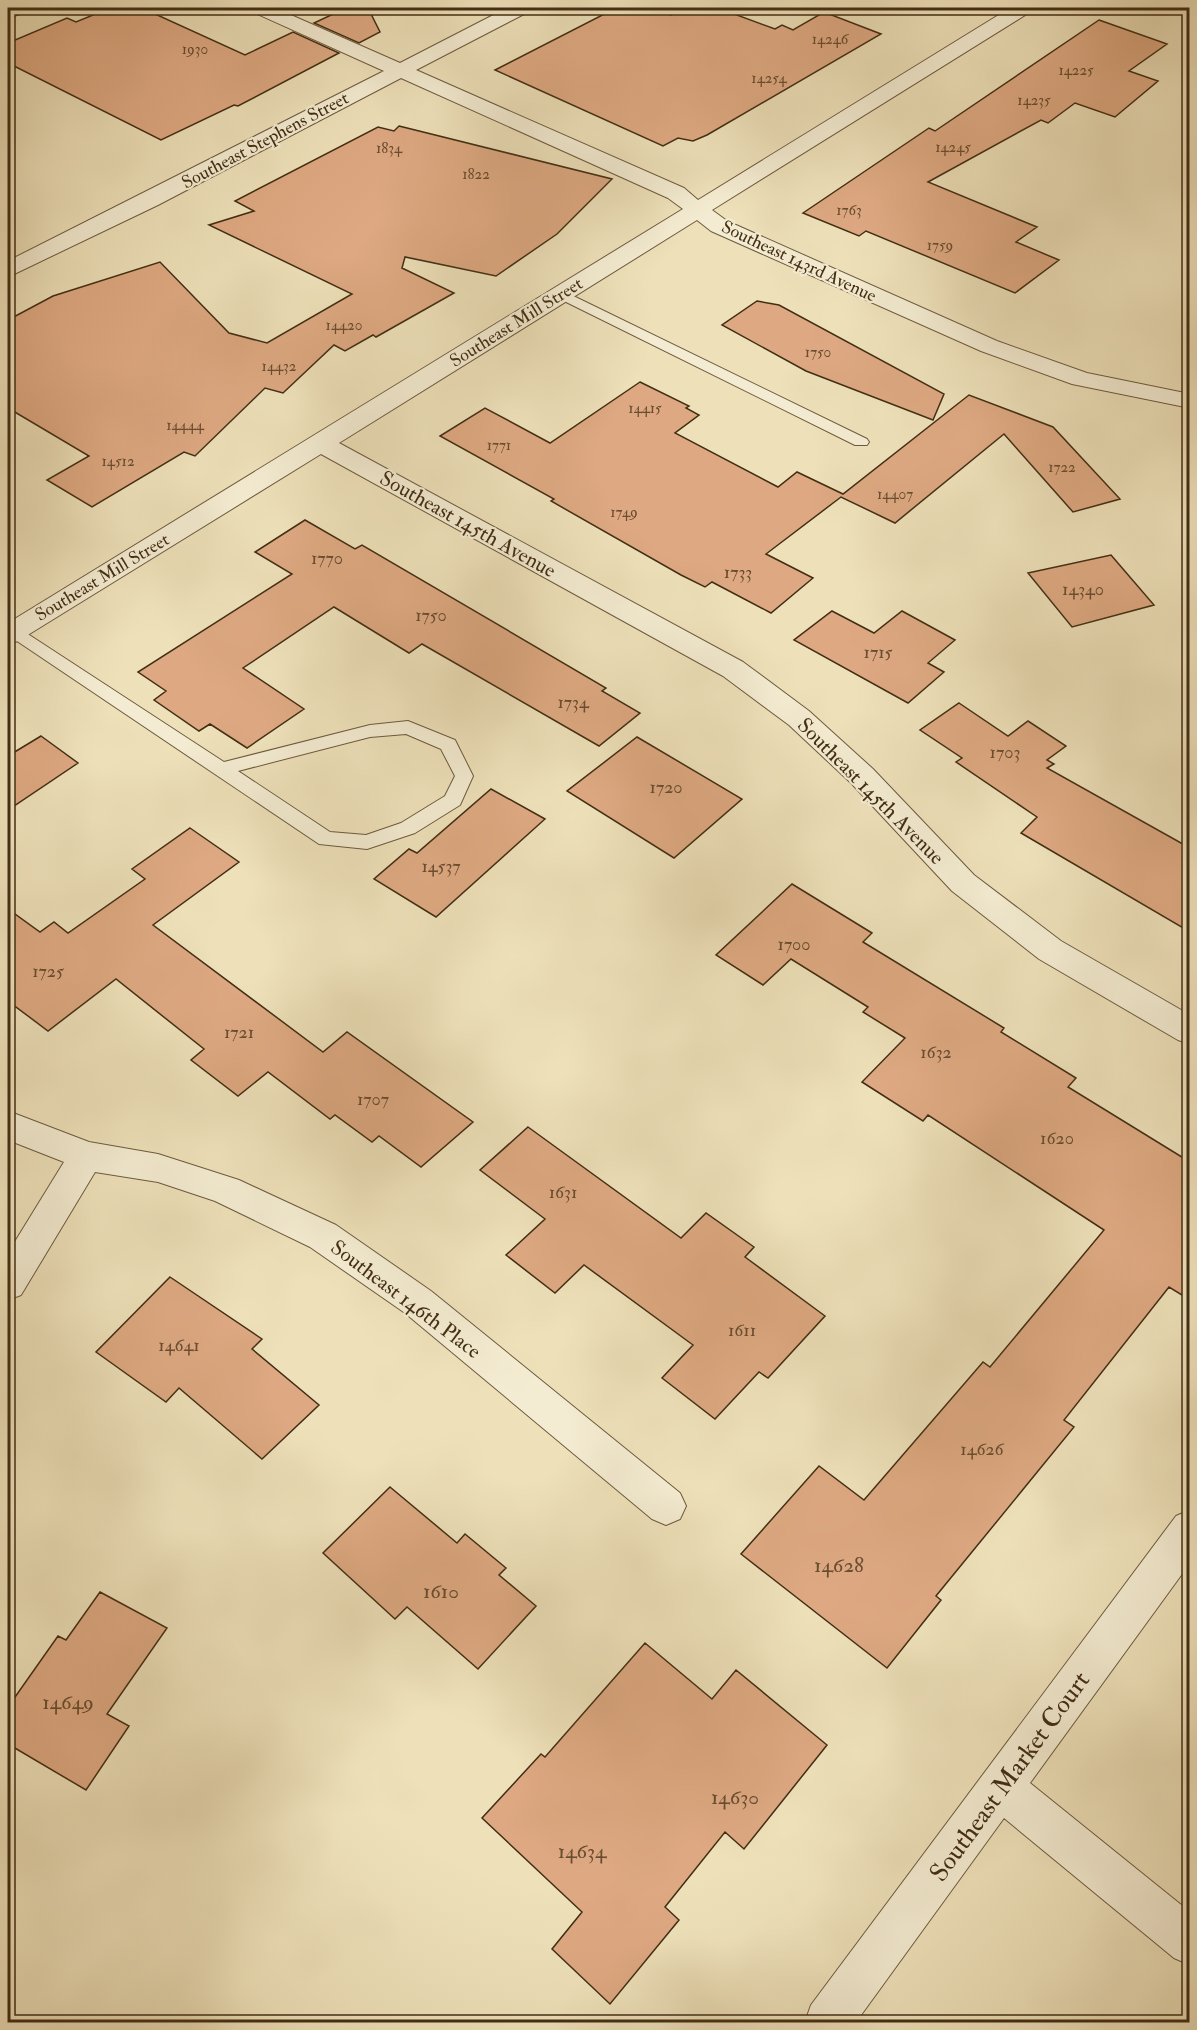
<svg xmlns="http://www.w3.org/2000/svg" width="1197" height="2030" viewBox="0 0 1197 2030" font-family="'IM FELL Double Pica',serif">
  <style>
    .building { fill: #dea982; stroke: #422e14; stroke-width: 1.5 }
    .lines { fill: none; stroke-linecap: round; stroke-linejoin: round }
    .service-casing { stroke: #6d5b3e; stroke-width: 2 }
    .minor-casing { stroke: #6d5b3e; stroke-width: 2 }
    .service { fill: #f4ecd2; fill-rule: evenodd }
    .minor { fill: #f4ecd2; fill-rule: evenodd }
    .labels { text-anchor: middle; stroke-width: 4.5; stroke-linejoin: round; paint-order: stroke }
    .far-number-label { font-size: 15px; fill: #694d30 }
    .far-street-label { font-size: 18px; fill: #422e14; stroke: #f4ecd2 }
    .number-label { font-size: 18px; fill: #694d30 }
    .street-label { font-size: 21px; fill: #422e14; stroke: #f4ecd2 }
    .near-number-label { font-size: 21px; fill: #694d30 }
    .near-street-label { font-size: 26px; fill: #422e14; stroke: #f4ecd2 }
  </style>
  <rect width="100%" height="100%" fill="#eee1ba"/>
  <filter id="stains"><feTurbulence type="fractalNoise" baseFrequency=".00333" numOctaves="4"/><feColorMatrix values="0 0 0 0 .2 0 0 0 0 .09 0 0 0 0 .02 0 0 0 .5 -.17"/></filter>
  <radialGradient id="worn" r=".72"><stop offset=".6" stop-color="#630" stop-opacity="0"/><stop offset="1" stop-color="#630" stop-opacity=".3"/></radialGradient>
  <path class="building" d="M110 8H142L245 55 293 32 339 53 238 106 234 105 161 140 8 63V43L67 18 76 22Z
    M346 8H368L380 32 359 43 314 23Z
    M616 8H651L671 15 685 8H718L775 29 782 25 793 30 824 12 881 34 707 135 693 141 678 138 663 146 495 70Z
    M1099 20 1167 44 1129 71 1158 81 1115 117 1075 103 1048 123 1041 120 928 182 1037 227 1016 242 1059 260 1015 293 866 231 859 236 803 213 929 128 935 131Z
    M399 126 612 179 557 234 496 276 405 257 402 268 454 293 376 337 373 335 345 351 334 345 283 393 265 388 195 456 184 452 92 507 47 480 89 456 8 408V320L53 296 160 262 229 333 267 343 352 294 209 225 254 211 235 201 378 127 394 131Z
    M757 301 779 305 944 394 933 420 806 371 722 325Z
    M640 382 689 406 686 408 699 415 675 433 778 487 797 472 843 494 969 395 1053 427 1120 499 1073 512 1004 434 895 523 841 497 766 554 813 578 771 613 712 582 705 587 681 575 551 501 554 499 440 436 485 408 550 443Z
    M305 520 355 549 362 545 606 688 602 691 640 713 599 746 422 644 409 653 334 607 243 668 304 709 247 748 210 724 199 731 154 700 166 691 138 672 292 574 255 552Z
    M1111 555 1154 605 1072 627 1028 573Z
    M832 611 874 633 902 611 955 640 928 663 944 672 908 703 794 640Z
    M959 703 1008 736 1028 721 1066 746 1047 760 1054 764 1047 768 1190 848V932L1021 833 1037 817 956 762 962 758 920 730Z
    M41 736 78 763 8 810V756Z
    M637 737 742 799 674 858 567 791Z
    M491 789 545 819 436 917 374 879 409 849 417 853Z
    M190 828 239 862 153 925 323 1052 347 1032 473 1122 421 1167 379 1136 372 1142 335 1115 330 1119 268 1072 238 1096 191 1060 204 1049 116 979 48 1031 8 1001V909L40 932 54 922 68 933 145 879 132 869Z
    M792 884 872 933 863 942 1004 1028 1001 1032 1076 1078 1068 1087 1190 1162V1300L1169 1287 1064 1420 1074 1427 936 1596 941 1600 887 1668 741 1554 819 1466 864 1500 983 1362 990 1367 1104 1230 928 1115 923 1121 862 1082 905 1038 863 1012 868 1007 791 959 763 985 716 955Z
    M528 1127 681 1238 706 1213 754 1247 745 1257 825 1316 768 1378 759 1372 715 1419 662 1378 693 1345 584 1265 555 1293 506 1255 545 1219 480 1170Z
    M170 1277 262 1339 252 1349 319 1405 262 1459 179 1388 166 1402 96 1352Z
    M390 1487 457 1543 465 1534 506 1568 499 1575 536 1606 478 1669 407 1607 395 1619 323 1553Z
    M100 1592 167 1628 107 1714 129 1726 86 1790 8 1744V1707L58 1636 66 1640Z
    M645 1643 712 1699 736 1670 827 1745 744 1849 725 1832 665 1907 679 1920 610 2004 552 1949 582 1912 482 1818 541 1754 545 1757Z"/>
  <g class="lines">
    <defs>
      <path id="service" d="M561 290 867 439 869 442 867 445H855L556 297 554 294Z
        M14 625 224 762 370 725 408 721 455 740 473 776 460 805 415 833 367 849 319 844 8 635V627ZM406 734 441 749 455 776 445 796 401 823 366 835 330 832 238 771 370 737Z"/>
      <path id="minor" d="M8 8H29L26 12 8 18Z
        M251 8H275L400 63 507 8H530L528 12 416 70 684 188 698 200 1010 8H1032L1030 12 712 210 727 221 997 341 1087 373 1190 394V408L1072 384 981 351 711 231 697 220 339 443 743 662 809 711 873 769 974 875 1061 941 1190 1015V1044L1178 1040 1039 959 952 891 851 783 789 725 723 676 321 454 18 641 8 644V623L683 209 668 198 401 78 158 205 8 277V261L384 71 253 12Z
        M8 1111 89 1142 158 1154 239 1180 336 1225 431 1291 680 1493 686 1506 680 1519 666 1525 652 1519 405 1313 310 1247 215 1201 158 1182 95 1172 21 1295 8 1300V1253L64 1162 8 1140Z
        M1190 1510V1563L1030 1783 1190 1912V1965L1174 1958 1004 1818 856 2022H805L811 2005 1176 1516Z"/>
    </defs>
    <use href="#service" class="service-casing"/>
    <use href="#minor" class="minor-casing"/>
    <use href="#service" class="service"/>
    <use href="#minor" class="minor"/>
  </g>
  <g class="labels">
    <g class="far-number-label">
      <text x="830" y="44">14246</text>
      <text x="195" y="54">1930</text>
      <text x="1076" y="75">14225</text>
      <text x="769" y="83">14254</text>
      <text x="1034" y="105">14235</text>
      <text x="953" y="152">14245</text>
      <text x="389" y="153">1834</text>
      <text x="476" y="179">1822</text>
      <text x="849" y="215">1763</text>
      <text x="940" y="250">1759</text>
      <text x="344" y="330">14420</text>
      <text x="818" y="357">1750</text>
      <text x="279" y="371">14432</text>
      <text x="645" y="413">14415</text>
      <text x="185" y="430">14444</text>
      <text x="499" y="450">1771</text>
      <text x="118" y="466">14512</text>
      <text x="1062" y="472">1722</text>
      <text x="895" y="499">14407</text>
      <text x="624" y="517">1749</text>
    </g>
    <g class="far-street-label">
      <text transform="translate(265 140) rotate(-28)" y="6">Southeast Stephens Street</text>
      <text transform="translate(799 261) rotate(25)" y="6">Southeast 143rd Avenue</text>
      <text transform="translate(516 322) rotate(-32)" y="6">Southeast Mill Street</text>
      <text transform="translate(102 577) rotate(-31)" y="6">Southeast Mill Street</text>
    </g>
    <g class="number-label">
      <text x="327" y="564">1770</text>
      <text x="738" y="578">1733</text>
      <text x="1083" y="595">14340</text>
      <text x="431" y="621">1750</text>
      <text x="878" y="658">1715</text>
      <text x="573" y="708">1734</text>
      <text x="1005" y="758">1703</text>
      <text x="666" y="793">1720</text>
      <text x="441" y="872">14537</text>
      <text x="794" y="950">1700</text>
      <text x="48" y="977">1725</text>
      <text x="239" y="1038">1721</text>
      <text x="936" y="1058">1632</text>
      <text x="373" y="1105">1707</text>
      <text x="1057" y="1144">1620</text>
      <text x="563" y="1198">1631</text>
      <text x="742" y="1336">1611</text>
      <text x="179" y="1351">14641</text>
      <text x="982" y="1455">14626</text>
    </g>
    <g class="street-label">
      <text transform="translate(468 524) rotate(29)" y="7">Southeast 145th Avenue</text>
      <text transform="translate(871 791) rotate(45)" y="7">Southeast 145th Avenue</text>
      <text transform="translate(406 1299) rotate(37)" y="7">Southeast 146th Place</text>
    </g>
    <g class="near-number-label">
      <text x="839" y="1572">14628</text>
      <text x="441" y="1598">1610</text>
      <text x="68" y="1709">14649</text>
      <text x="735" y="1804">14630</text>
      <text x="582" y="1858">14634</text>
    </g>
    <g class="near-street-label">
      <text transform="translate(1009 1776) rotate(-54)" y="9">Southeast Market Court</text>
    </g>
  </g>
  <rect width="1197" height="2030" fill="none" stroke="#eee1ba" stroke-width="30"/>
  <rect x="9" y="9" width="1179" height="2012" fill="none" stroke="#422e14" stroke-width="3"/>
  <rect x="15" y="15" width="1167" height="2000" fill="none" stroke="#422e14" stroke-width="1.5"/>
  <rect width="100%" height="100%" filter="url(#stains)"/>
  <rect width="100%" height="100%" fill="url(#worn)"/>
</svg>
